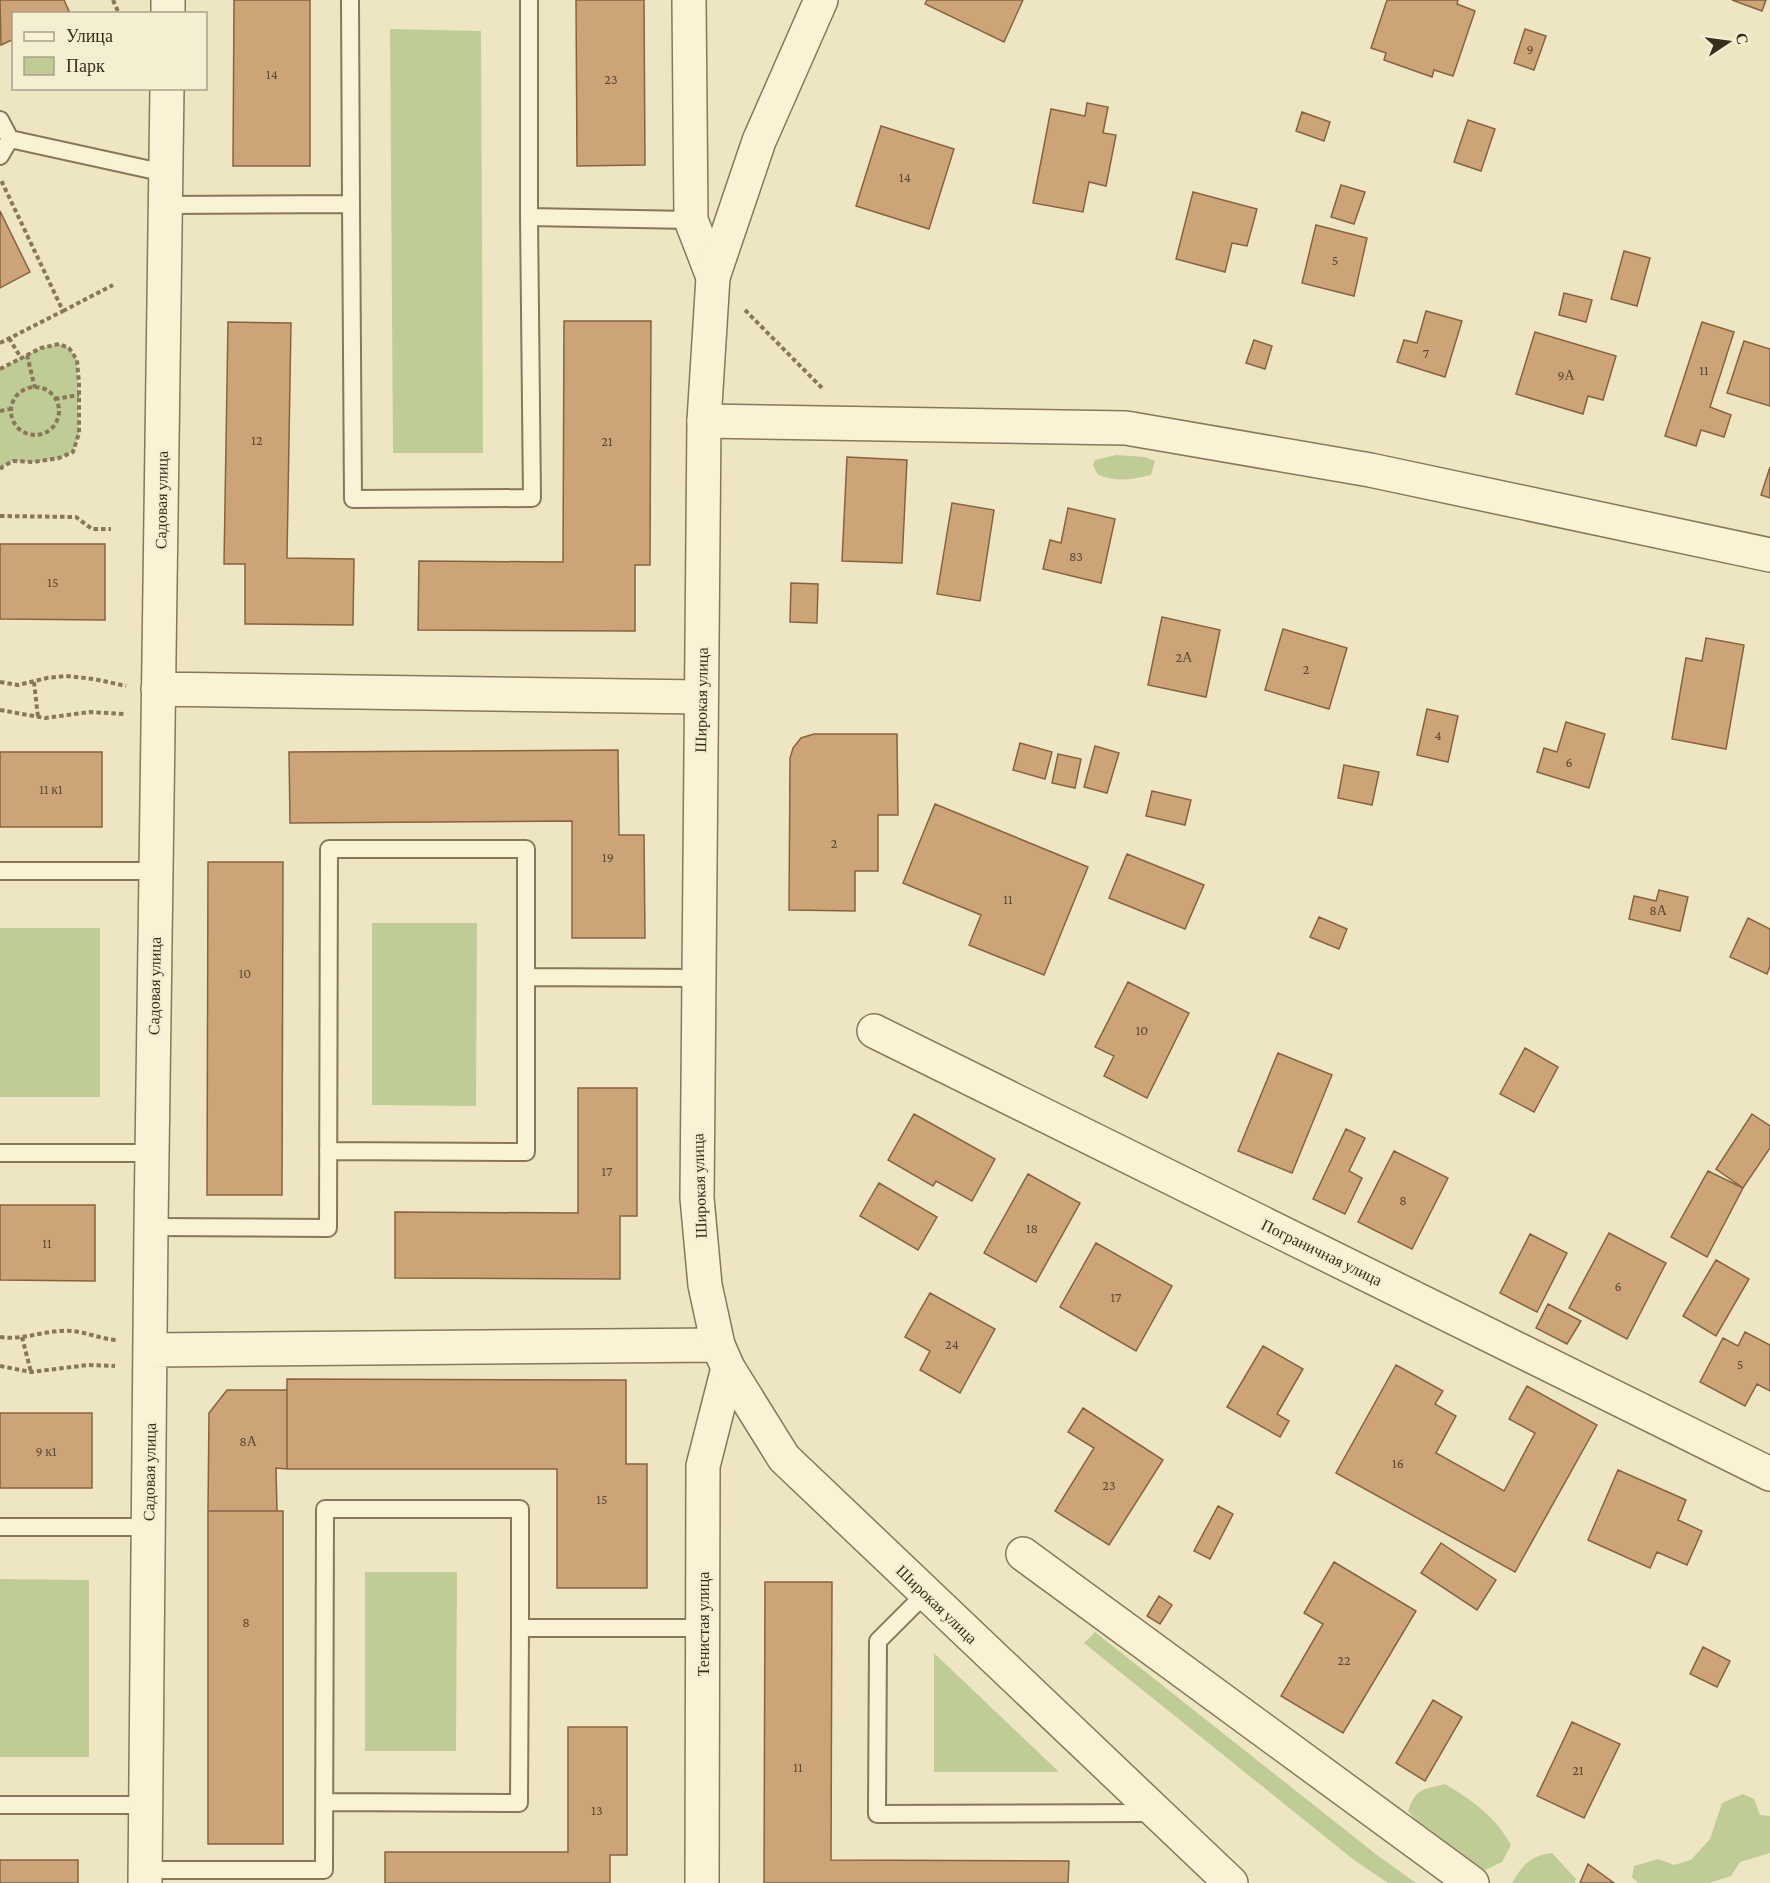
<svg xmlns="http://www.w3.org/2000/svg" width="1770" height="1883" viewBox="0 0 1770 1883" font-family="'Crimson Pro',serif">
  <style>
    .green { fill: #c0cc96 }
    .building { fill: #cca478; stroke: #87633f; stroke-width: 1.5 }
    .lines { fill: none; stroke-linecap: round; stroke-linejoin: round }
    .service-casing { stroke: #887759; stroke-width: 20 }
    .minor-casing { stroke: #887759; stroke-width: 36 }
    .tertiary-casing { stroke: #887759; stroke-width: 36 }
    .path { stroke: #887759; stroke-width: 4; stroke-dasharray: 4.5 3; stroke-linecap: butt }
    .service { stroke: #f9f2d5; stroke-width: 16 }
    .minor { stroke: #f9f2d5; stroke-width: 33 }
    .tertiary { stroke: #f9f2d5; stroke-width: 33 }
    .labels { text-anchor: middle; stroke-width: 4.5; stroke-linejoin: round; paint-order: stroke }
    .number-label { font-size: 14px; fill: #5c4b34 }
    .street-label { font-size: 16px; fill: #372d1d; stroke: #f5efd1 }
  </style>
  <rect width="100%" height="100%" fill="#eee6c2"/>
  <path class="green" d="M390 29 481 31 483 453H393Z
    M59 344 69 348 77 360 79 433 73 452 59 458 34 462 13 461 2 467 0 472V369L41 348Z
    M1116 455 1145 457 1155 461 1151 475C1131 480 1117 482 1098 475L1093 465 1095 460Z
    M372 923H477L476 1106 372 1105Z
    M0 928H100V1097H0Z
    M365 1572H457L456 1751H365Z
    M0 1579 89 1580V1757H0Z
    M1095 1632 1377 1855 1416 1883H1388L1354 1860 1084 1643Z
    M934 1653 1059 1772H934Z
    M1445 1784C1473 1801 1495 1816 1511 1845L1502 1862 1485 1870 1415 1819 1408 1811C1416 1788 1422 1790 1445 1784Z
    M1743 1794 1754 1799 1760 1815 1770 1816V1853L1740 1862 1731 1876 1709 1883H1638L1632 1877 1634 1866 1658 1859 1674 1865 1691 1860 1710 1839 1722 1803Z
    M1552 1853 1576 1879 1575 1883H1512C1523 1864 1530 1856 1552 1853Z"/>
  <path class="building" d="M0 0H64L69 11 64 14H14V39L1 45Z
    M234 0H310V166H233Z
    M576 0H644L645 165 577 166Z
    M927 0H1023L1004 42 925 4Z
    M1387 0H1458L1457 4 1475 11 1453 76 1434 70 1432 77 1384 60 1386 53 1371 48Z
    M1732 0H1766L1762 11Z
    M1525 29 1546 36 1534 70 1514 63Z
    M1087 103 1108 107 1103 133 1116 135 1106 186 1089 182 1083 212 1033 203 1051 109 1085 116Z
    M1302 112 1330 122 1324 141 1296 131Z
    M1468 120 1495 129 1481 171 1454 162Z
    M881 126 954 149 929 229 856 206Z
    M1341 185 1365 192 1354 224 1331 217Z
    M1193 192 1257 209 1247 246 1232 243 1225 272 1176 259Z
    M0 211 30 272 0 288Z
    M1316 225 1367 238 1354 296 1302 283Z
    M1624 251 1650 258 1637 306 1611 299Z
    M1564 293 1592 300 1586 322 1559 315Z
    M1426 311 1462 321 1445 377 1397 362 1404 340 1417 343Z
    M564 321H651L650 565H635V631L418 630 419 561 563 562Z
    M228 322 291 323 287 558 354 559 353 625 245 624V564H224Z
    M1702 322 1734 332 1710 407 1731 415 1724 437 1701 430 1696 446 1665 436Z
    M1535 332 1616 356 1603 400 1588 396 1583 414 1516 394Z
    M1254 340 1272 346 1265 369 1246 363Z
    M1744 341 1770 349V406L1727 393Z
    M847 457 907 460 902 563 842 561Z
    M1770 467V498L1761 495Z
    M952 503 994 510 980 601 937 594Z
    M1068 508 1115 519 1101 583 1043 569 1050 540 1061 543Z
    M0 544H105V620L0 619Z
    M791 583 818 584 817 623 790 622Z
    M1162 617 1220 630 1206 697 1148 685Z
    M1283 629 1347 648 1329 709 1265 690Z
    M1706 638 1744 645 1726 749 1672 739 1686 658 1702 661Z
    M1427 709 1458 716 1448 762 1417 755Z
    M1566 722 1605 734 1589 788 1537 772 1544 748 1557 752Z
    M814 734H897L898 815H878V871H855V911L789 910 790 758 793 748 801 738Z
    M1020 743 1052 752 1045 779 1013 770Z
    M1095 746 1119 753 1107 793 1084 787Z
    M618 750 619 835H644L645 938H572V821L290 823 289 752Z
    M0 752H102V827H0Z
    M1058 754 1081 759 1075 788 1052 783Z
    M1344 765 1379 772 1372 805 1338 798Z
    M1152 791 1191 800 1185 825 1146 816Z
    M935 804 1088 867 1044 975 969 945 981 915 903 883Z
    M1127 854 1204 885 1185 929 1109 898Z
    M208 862H283L282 1195H207Z
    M1659 890 1688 897 1680 931 1629 919 1634 896 1656 901Z
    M1319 917 1347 929 1339 949 1310 937Z
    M1748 918 1770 929V966L1767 974 1730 957Z
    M1128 982 1189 1013 1147 1098 1104 1076 1114 1056 1095 1047Z
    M1525 1048 1558 1067 1534 1112 1500 1094Z
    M1278 1053 1332 1075 1292 1173 1238 1151Z
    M578 1088H637V1216H620V1279L395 1278V1212L578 1213Z
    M914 1114 995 1159 972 1201 936 1181 933 1186 888 1160Z
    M1752 1114 1770 1126V1148L1743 1188 1716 1169Z
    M1346 1129 1365 1138 1349 1171 1362 1178 1345 1214 1313 1199Z
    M1394 1151 1448 1178 1412 1249 1358 1222Z
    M1708 1171 1743 1188 1707 1257 1671 1237Z
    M1028 1174 1080 1203 1036 1282 984 1253Z
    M879 1183 937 1217 918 1250 860 1216Z
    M0 1205H95V1281L0 1280Z
    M1609 1233 1666 1263 1627 1339 1569 1308Z
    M1530 1234 1567 1253 1537 1312 1500 1293Z
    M1096 1243 1172 1286 1136 1351 1060 1307Z
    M1716 1260 1749 1279 1716 1336 1683 1316Z
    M930 1293 995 1329 960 1393 920 1370 930 1351 905 1337Z
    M1548 1304 1581 1321 1567 1344 1536 1328Z
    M1745 1332 1770 1345V1391L1757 1384 1745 1406 1700 1382 1723 1338 1738 1346Z
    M1263 1346 1303 1369 1277 1414 1289 1421 1280 1437 1227 1407Z
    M1396 1365 1443 1391 1435 1404 1456 1416 1436 1453 1504 1491 1535 1433 1509 1419 1527 1386 1597 1425 1515 1572 1336 1473Z
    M287 1379 626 1380V1464H647V1588H557V1469H287Z
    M227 1390H287V1469L276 1468 277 1511H208L209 1413Z
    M1083 1408 1163 1460 1109 1545 1055 1511 1094 1448 1068 1432Z
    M0 1413H92V1488H0Z
    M1618 1470 1686 1500 1678 1520 1702 1531 1687 1565 1657 1552 1650 1568 1588 1540Z
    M1218 1506 1233 1514 1210 1559 1194 1551Z
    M208 1511H283V1844H208Z
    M1441 1543 1496 1580 1477 1610 1421 1573Z
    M1334 1562 1416 1611 1343 1733 1281 1696 1323 1624 1304 1613Z
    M765 1582H832L831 1860 1069 1861 1068 1883H764Z
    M1159 1596 1172 1605 1160 1624 1147 1616Z
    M1703 1647 1730 1661 1717 1687 1690 1674Z
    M1433 1700 1462 1717 1425 1781 1396 1763Z
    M1572 1722 1620 1744 1584 1818 1537 1796Z
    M568 1727H627V1855H610V1883H385V1852H568Z
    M0 1860H78V1883H0Z
    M1588 1864 1614 1883H1580Z"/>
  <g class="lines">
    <defs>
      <path id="service" d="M529 0V217L691 220
        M0 120 10 139 165 173
        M0 156 10 139
        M351 204 353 499 532 498 529 217
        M164 205 351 204 350 0
        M0 871H156
        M328 1151 526 1152V977
        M0 1153H152
        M151 1227 328 1228 329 849H526V977L699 978
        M0 1527H148
        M926 1593 878 1641 877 1814 1155 1813
        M324 1802 519 1803 520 1628
        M0 1805H146
        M145 1870H324L325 1509H520V1628H703"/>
      <path id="minor" d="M689 0 691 220 713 277
        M168 14V0
        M704 421 1126 428 1370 470 1770 555
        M158 689 701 697
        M874 1031 1770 1474
        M150 1350 718 1345
        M1023 1554 1472 1883
        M145 1883 151 1227 167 88
        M702 1883 703 1466 728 1368"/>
      <path id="tertiary" d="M821 0 759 141 713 277 704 421 697 1198 705 1285 718 1345 728 1368 784 1458 1231 1883"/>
    </defs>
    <use href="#service" class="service-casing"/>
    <use href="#minor" class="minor-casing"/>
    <use href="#tertiary" class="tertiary-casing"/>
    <path class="path" d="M113 0 119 14
      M745 310 822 388
      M63 311 113 285
      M9 338 21 358
      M0 343 63 311 1 180
      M27 355 35 388
      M0 369 41 348 59 344 69 348 77 360 79 384V433L73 452 59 458 34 462 13 461 2 467 0 472
      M11 411a24 24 0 1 1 48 0a24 24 0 1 1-48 0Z
      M55 399 79 395
      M0 411 10 409
      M0 516 76 517 92 529H111
      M0 682 18 685 47 678 66 676 94 679 126 686
      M34 682 38 717
      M0 710 45 718 90 712 124 714
      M0 1337C22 1340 40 1332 61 1331 81 1329 98 1339 117 1340
      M22 1337 31 1372
      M0 1366 31 1372 88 1365 115 1366"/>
    <use href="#service" class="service"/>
    <use href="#minor" class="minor"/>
    <use href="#tertiary" class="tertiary"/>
  </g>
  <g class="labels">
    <g class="number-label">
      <text x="1530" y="54">9</text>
      <text x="272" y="79">14</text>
      <text x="611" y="84">23</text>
      <text x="905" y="182">14</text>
      <text x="1335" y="265">5</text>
      <text x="1426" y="358">7</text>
      <text x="1704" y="375">11</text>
      <text x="1566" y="380">9А</text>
      <text x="257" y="445">12</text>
      <text x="607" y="446">21</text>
      <text x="1076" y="561">83</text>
      <text x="53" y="587">15</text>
      <text x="1184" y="662">2А</text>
      <text x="1306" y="674">2</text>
      <text x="1438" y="740">4</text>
      <text x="1569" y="767">6</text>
      <text x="51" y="794">11 к1</text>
      <text x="834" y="848">2</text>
      <text x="608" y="862">19</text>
      <text x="1008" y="904">11</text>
      <text x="1658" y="915">8А</text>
      <text x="245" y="978">10</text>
      <text x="1142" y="1035">10</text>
      <text x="607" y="1176">17</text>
      <text x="1403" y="1205">8</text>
      <text x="1032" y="1233">18</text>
      <text x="47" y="1248">11</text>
      <text x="1618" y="1291">6</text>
      <text x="1116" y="1302">17</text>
      <text x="952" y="1349">24</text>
      <text x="1740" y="1369">5</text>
      <text x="248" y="1446">8А</text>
      <text x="46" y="1456">9 к1</text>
      <text x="1398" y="1468">16</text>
      <text x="1109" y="1490">23</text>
      <text x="602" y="1504">15</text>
      <text x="246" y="1627">8</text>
      <text x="1344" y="1665">22</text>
      <text x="798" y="1772">11</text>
      <text x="1578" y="1775">21</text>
      <text x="597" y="1815">13</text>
    </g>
    <g class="street-label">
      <text transform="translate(161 500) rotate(-89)" y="6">Садовая улица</text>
      <text transform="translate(701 700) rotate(-89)" y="6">Широкая улица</text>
      <text transform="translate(154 986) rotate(-89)" y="6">Садовая улица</text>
      <text transform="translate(699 1186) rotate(-92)" y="6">Широкая улица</text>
      <text transform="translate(1322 1252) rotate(26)" y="6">Пограничная улица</text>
      <text transform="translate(149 1472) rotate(-89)" y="6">Садовая улица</text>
      <text transform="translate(937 1604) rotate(44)" y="6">Широкая улица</text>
      <text transform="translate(703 1624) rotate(-90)" y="6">Тенистая улица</text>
    </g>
  </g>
  <rect x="12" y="12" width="195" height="78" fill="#f5efd1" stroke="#a9a189" stroke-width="1.5"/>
  <rect x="24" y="32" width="30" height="9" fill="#f9f2d5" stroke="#a9a189" stroke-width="1.5"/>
  <text x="66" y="42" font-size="18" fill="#372d1d">Улица</text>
  <rect x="24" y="57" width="30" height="18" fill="#c0cc96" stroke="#a9a189" stroke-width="1.5"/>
  <text x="66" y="72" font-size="18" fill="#372d1d">Парк</text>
  <g transform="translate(1728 42) rotate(77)" stroke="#f5efd1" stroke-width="4.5" paint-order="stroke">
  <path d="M0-4.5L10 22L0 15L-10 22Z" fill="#372d1d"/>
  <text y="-9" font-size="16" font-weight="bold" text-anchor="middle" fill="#372d1d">С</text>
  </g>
</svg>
